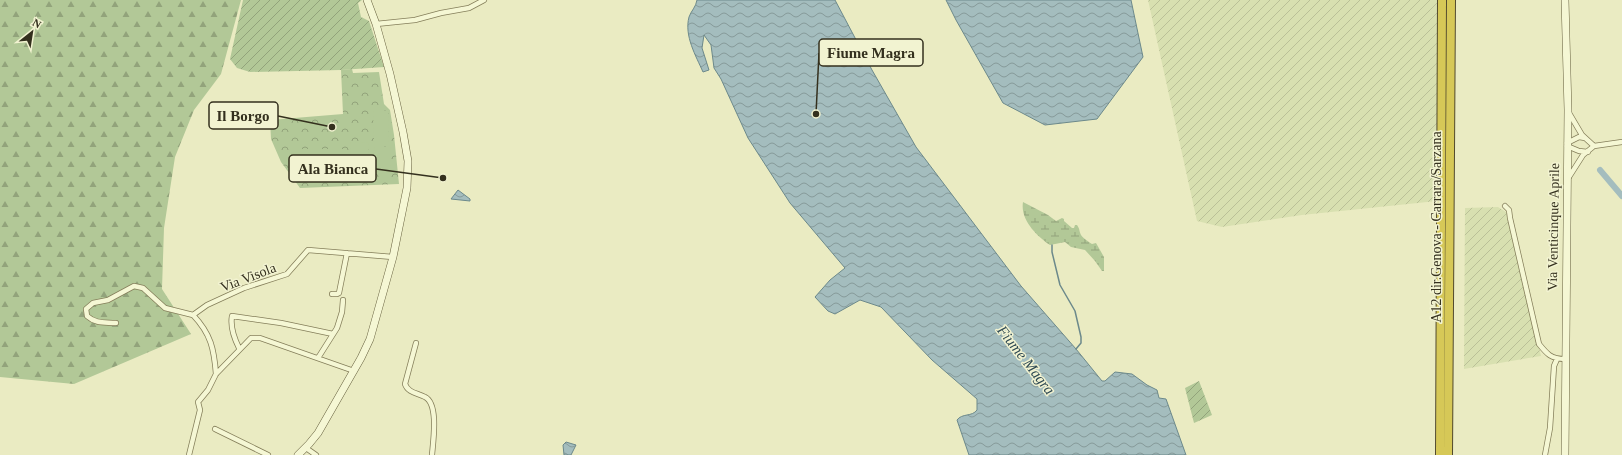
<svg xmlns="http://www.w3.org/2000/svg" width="1622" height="455" viewBox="0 0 1622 455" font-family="'Times New Roman',serif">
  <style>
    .farmland { fill: url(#farmland-furrows) }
    .forest { fill: url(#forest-firs) }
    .wetland { fill: url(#wetland-marsh) }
    .park { fill: url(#park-crowns) }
    .garden { fill: url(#garden-furrows) }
    .pitch { fill: #b2c897 }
    .water { fill: url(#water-waves); stroke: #6c898b }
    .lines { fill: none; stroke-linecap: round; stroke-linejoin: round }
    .stream { stroke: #6c898b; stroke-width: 1.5 }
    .canal { stroke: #a4bdbe; stroke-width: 6 }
    .street-casing { stroke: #847e5a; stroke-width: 6 }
    .secondary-casing { stroke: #655f3d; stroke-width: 8 }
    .highway-casing { stroke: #524a2e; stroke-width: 10 }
    .street { stroke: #f5f7d4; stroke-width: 4.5 }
    .secondary { stroke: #f5f7d4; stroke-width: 7 }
    .highway { stroke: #d6c857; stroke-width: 8 }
    .labels { text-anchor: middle; stroke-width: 3; stroke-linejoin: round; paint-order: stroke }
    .street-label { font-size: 14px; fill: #34301e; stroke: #f2f3d1 }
    .water-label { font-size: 15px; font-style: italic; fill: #2e4953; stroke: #f2f3d1 }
    .leader { fill: none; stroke: #34301e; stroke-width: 1.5 }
    .callout-dot { fill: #34301e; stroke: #f2f3d1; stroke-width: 1.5 }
    .callout { fill: #f2f3d1; stroke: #34301e; stroke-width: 1.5 }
    .callout-label { font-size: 15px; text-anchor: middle; font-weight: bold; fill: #34301e }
  </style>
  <defs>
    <pattern id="farmland-furrows" width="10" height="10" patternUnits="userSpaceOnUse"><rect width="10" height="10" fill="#d8e0b0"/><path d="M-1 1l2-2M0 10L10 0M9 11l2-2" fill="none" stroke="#bac097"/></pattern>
    <pattern id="forest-firs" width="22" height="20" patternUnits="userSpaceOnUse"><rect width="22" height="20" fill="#b2c897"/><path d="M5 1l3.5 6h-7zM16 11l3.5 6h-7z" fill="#92a37b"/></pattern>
    <pattern id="wetland-marsh" width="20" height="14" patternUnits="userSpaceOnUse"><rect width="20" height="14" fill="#b2c897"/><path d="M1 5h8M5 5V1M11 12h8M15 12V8" fill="none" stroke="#92a37b"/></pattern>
    <pattern id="park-crowns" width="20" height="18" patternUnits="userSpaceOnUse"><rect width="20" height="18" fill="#b2c897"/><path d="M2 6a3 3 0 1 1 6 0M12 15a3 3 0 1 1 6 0" fill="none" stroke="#92a37b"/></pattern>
    <pattern id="garden-furrows" width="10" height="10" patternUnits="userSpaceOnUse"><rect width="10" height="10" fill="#b2c897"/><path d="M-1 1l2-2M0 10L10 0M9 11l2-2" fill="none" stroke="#92a37b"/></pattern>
    <pattern id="water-waves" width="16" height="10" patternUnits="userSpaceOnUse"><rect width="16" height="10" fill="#a4bdbe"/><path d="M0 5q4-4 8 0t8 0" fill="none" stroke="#869a9a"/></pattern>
  </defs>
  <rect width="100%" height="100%" fill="#eaebc2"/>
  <path class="farmland" d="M1148 0H1438L1437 201 1302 215 1222 227 1197 221Z
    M1498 207 1506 212 1509 219 1541 356 1464 369 1465 208Z"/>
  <path class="forest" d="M0 0H241L221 74 194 110 175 157 164 228 162 289 191 334 74 384 0 377Z"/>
  <path class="wetland" d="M1023 202 1048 215 1056 221 1062 218 1064 219V221L1072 228H1074L1075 225H1077C1080 229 1079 231 1081 235 1083 238 1089 242 1092 244L1096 243 1104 257V271H1102L1095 261 1085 250 1071 247 1065 242 1050 245C1037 236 1020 220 1023 202Z"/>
  <path class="park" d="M352 69 353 73 379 72 384 104 390 110 394 135 399 184 300 188 281 162 271 139 270 120 343 114 341 70Z"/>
  <path class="garden" d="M243 0H362L358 3 361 17 369 21 384 67 341 70 250 72 237 68 230 59Z
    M1199 381 1212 415 1194 423 1185 388Z"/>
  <path class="pitch" d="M373 111H388L389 142H374Z
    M368 142 370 173 351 174 350 143Z
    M374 147H390L391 173H375Z
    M301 149H345V174H302Z"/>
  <path class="water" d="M697 0H835L872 70 916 147 1021 286 1076 349 1102 381H1105L1115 372 1132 374 1147 385 1157 390 1159 398 1166 399 1186 455H969L957 420C962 413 972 417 977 410V399L932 360 881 307 860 300 835 314 828 311 815 297 830 280 845 268 790 203 748 138 721 79 714 68 711 45 704 35 702 48 709 70 703 72C696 56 684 36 689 17 691 11 696 7 697 0Z
    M946 0H1131L1143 57 1097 119 1045 125 1003 103 956 20Z
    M458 190 470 199V201L451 199Z
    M566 442 576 445 571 455H564L563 445Z"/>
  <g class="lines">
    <path class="stream" d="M1052 245V252L1060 285 1075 311 1081 337V343L1076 349"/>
    <path class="canal" d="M1600 170 1622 196"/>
    <defs>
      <path id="street" d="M376 24 415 20 441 13 469 8 484 0
        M1569 113 1582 135 1594 146
        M1567 143 1579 137 1585 138
        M1567 146 1579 151 1588 152
        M1594 146 1622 142
        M1569 177 1583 155 1594 146
        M1505 206 1509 210 1510 218 1539 344C1547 354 1551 359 1565 359
        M332 294H337L339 293 347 253
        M193 315 207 305 244 288 287 274 308 250 393 257
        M193 315C211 334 214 349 216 374
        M116 323C104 322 96 324 87 316L86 309 93 303 108 300 134 286 143 288 165 308 193 315
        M416 343 405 384C408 393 418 393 425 397 439 404 433 442 432 455
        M239 348C234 338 230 327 232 316L281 323 333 334
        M318 358 337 328 342 312 343 300
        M215 429 268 455
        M306 448 316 455
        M189 455 200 410 198 402 208 390 216 374 251 338H260L354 371
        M1545 455 1550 428 1554 366 1557 359"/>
      <path id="secondary" d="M298 455 309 444 318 433 361 358 370 339 393 257 407 188 408 161 403 132 390 74 376 24 367 0
        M1565 455 1568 110 1565 0"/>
      <path id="highway" d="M1440 455 1442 0
        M1448 455 1451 0"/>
    </defs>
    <use href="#street" class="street-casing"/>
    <use href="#secondary" class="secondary-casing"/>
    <use href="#highway" class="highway-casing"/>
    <use href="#street" class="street"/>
    <use href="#secondary" class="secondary"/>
    <use href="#highway" class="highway"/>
  </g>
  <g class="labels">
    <g class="street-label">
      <text transform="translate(1436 227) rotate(-90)" y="5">A12 dir.Genova - Carrara/Sarzana</text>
      <text transform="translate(1553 227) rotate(-89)" y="5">Via Venticinque Aprile</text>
      <text transform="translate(248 277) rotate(-21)" y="5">Via Visola</text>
    </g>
    <g class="water-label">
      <text transform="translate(1026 360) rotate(52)" y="5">Fiume Magra</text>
    </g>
  </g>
  <path class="leader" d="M816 114L819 53M332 127L278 116M443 178L376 169"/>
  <g class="callout-dot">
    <circle cx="816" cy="114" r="4"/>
    <circle cx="332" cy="127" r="4"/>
    <circle cx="443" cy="178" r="4"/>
  </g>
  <g class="callout">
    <rect x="819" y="39" width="104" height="27" rx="4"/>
    <rect x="209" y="102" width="69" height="27" rx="4"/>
    <rect x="289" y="155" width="87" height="27" rx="4"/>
  </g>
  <g class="callout-label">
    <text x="871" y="58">Fiume Magra</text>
    <text x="243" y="121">Il Borgo</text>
    <text x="333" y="174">Ala Bianca</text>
  </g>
  <g transform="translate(32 32) rotate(30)" stroke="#f2f3d1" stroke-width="3" paint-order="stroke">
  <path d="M0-3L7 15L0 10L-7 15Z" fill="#34301e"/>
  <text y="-6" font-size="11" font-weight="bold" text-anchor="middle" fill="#34301e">N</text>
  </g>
</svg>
